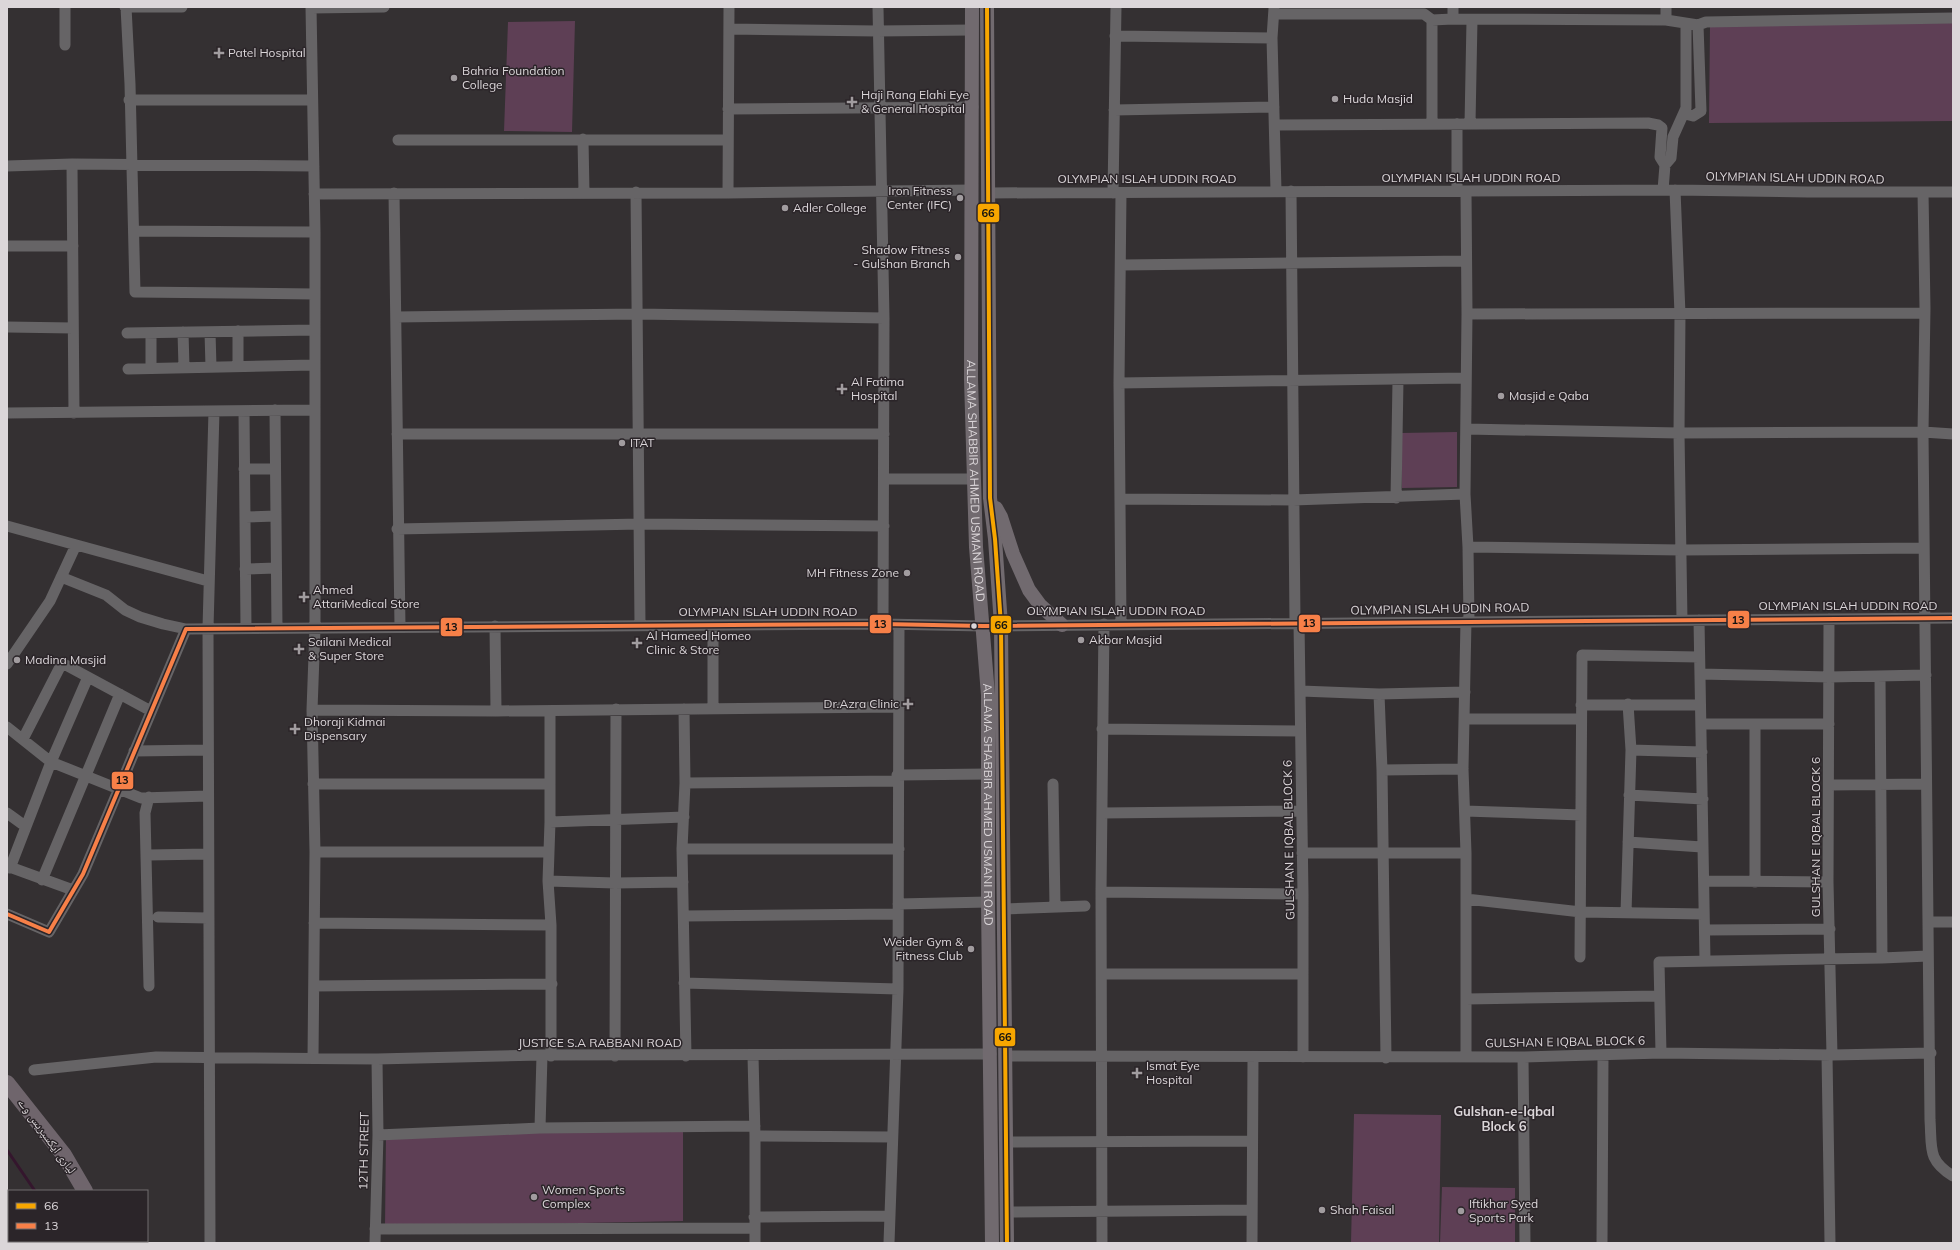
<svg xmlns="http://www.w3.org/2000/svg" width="1960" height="1250" viewBox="0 0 1960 1250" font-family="Mulish,'Noto Naskh Arabic',sans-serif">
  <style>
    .green { fill: #5e3f55 }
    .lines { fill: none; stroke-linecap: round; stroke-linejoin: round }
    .stream { stroke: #34162d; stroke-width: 3 }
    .minor { stroke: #666466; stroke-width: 11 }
    .major { stroke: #716a6f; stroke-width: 14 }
    .highway { stroke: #6f656c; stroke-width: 16 }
    .bus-1-casing { stroke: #2b2529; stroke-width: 7 }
    .bus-2-casing { stroke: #2b2529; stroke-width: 7 }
    .bus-1 { stroke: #f7a600; stroke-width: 4 }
    .bus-2 { stroke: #f78048; stroke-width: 4 }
    .poi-dot { fill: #a19c9f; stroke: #2b2529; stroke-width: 1.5 }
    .bus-dot { fill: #dbd6d9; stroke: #2b2529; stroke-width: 1.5 }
    .labels { text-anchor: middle; stroke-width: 3; stroke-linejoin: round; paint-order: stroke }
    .poi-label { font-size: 12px; fill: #dbd6d9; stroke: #2b2529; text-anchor: start }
    .street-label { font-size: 12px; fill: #dbd6d9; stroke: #2b2529 }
    .neighbourhood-label { font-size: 13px; font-weight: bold; fill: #dbd6d9; stroke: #2b2529 }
    .line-badge { stroke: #2b2529; stroke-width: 1.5 }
    .pale-badge-label { font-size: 11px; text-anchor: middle; font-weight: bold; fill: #111 }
  </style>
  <rect width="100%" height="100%" fill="#343032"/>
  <path class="green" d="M575 21 572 132 504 131 508 22Z
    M1953 23V121L1709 123 1710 25Z
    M1457 432V487L1402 488 1401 433Z
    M1354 1114 1441 1115 1439 1243H1351Z
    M683 1132V1221L385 1227 386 1133Z
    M1442 1187 1515 1188V1243H1440Z"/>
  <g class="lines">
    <path class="stream" d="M7 1150 35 1191
      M62 1241 63 1243"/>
    <path class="minor" d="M125 7H182
      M126 7 130 84 135 292 314 294
      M311 7 315 232V628L312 710 315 852 313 1058
      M878 7 884 318 883 624
      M1453 7V19
      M1666 7V20
      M311 8 384 7
      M1274 8 1272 38 1276 191
      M1274 14H1424L1432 20 1453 19 1666 20 1698 25 1706 22 1953 18
      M729 29 877 31 972 30
      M1115 36 1272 38
      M65 45V7
      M129 100H311
      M728 109 973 107
      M1114 110 1274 107
      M1685 114 1693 116 1701 111 1698 25
      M1432 123V20
      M1470 124 1472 20
      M1275 125 1648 123 1658 125 1662 128 1660 157 1665 165
      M583 139 584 193
      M398 140H727
      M72 164 74 413
      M7 166 72 164 314 166
      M1663 190 1665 165 1671 158 1673 137 1686 108V24
      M1675 190 1680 314 1679 433 1682 620
      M1291 191 1295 623
      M1457 191V124
      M1466 191 1467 314 1465 494 1468 547 1469 621
      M636 192 640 625
      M1923 192 1925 308 1923 432 1930 1120C1932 1148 1927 1160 1953 1176
      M394 193 400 627
      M728 193 729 7
      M988 193 1675 190 1808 192H1953
      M1113 193 1116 7
      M314 194 728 193 972 190
      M134 231 315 232
      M7 246H73
      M1121 265 1466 261
      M1467 314 1925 313
      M396 317 638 314 884 318
      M7 327 73 328
      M238 331V366
      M183 332 184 367
      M210 332 211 367
      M127 333 314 330
      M151 333V368
      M128 369 313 365
      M1119 383 1466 378
      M275 410 277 628
      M244 411 246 628
      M7 413 314 410
      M1466 429 1679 433 1923 432 1953 434
      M397 434H884
      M244 469H275
      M884 479H974
      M1396 498 1398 380
      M1120 499 1293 500 1465 494
      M245 517 276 516
      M7 526 208 581
      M397 529 640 524 884 526
      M1468 547 1681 550 1924 548
      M245 569 276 568
      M61 577 106 595 125 610 140 617 163 624 186 629
      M1829 619 1828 882 1832 1055
      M1699 620 1705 960
      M1466 621 1463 769 1466 853V1056
      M1299 623 1303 894V1057
      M1121 624 1119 383 1121 193
      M495 626 496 711
      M7 664 50 601 76 545
      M1700 674 1829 677 1926 675
      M1880 676 1882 958
      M1301 691 1379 694 1465 692
      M1379 694 1382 770 1386 1058
      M1581 705H1700
      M684 709 685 783 682 849 686 1056
      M713 709V625
      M312 710 496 711 899 707
      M550 711V822L548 881 551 925V1056
      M1464 719H1581
      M1701 724H1829
      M7 727 51 762 141 798 208 796
      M1102 729 1300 731
      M23 739 62 663 151 711
      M1631 750 1702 752
      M134 751 207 750
      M1382 770 1463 769
      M897 775 988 774
      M685 783 898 781
      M313 784H550
      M1053 784 1055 907
      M1829 785 1926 784
      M1629 795 1703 799
      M149 797 145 813 149 986
      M1465 811 1581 815
      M7 813 25 826
      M1102 813 1301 811
      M550 822 684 817
      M1628 842 1702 847
      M682 849H899
      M315 852H549
      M1302 853H1466
      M148 855 208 854
      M7 866 73 890
      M10 868 51 762 88 677
      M42 880 120 694
      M548 881 615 883 683 882
      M1704 881 1828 882
      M1755 882V724
      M1101 892 1303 894
      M1466 899 1581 912 1703 914
      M898 904 988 902
      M1004 909 1085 906
      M1626 913 1631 750 1628 704
      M7 914 49 932 83 874 186 629 883 624 983 626 1953 618
      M684 916 897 914
      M158 917 208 918
      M1928 922H1953
      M314 923 551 925
      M1705 930 1830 929
      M1580 957 1582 655 1699 657
      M1102 974H1303
      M684 983 898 989
      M314 986 552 984
      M1466 999 1659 996
      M1661 1053 1659 962 1882 958 1928 956
      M1827 1055 1830 1243
      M615 1056 616 709
      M753 1056 755 1136V1243
      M1006 1056 1523 1057 1661 1053 1832 1055 1931 1053
      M1523 1057 1525 1243
      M34 1070 156 1057 377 1059 542 1055 991 1054
      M540 1128 542 1055
      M378 1135 540 1128 755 1126
      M755 1136 892 1137
      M1006 1142 1252 1141
      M1007 1212 1251 1210
      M754 1217 889 1216
      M375 1229 754 1228
      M210 1243 208 628 214 411
      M375 1243 378 1135 377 1059
      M889 1243 898 989 899 625
      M1102 1243 1101 892 1104 624
      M1252 1243 1253 1058
      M1602 1243 1603 1056"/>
    <g class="major">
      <path id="s1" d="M972 7 971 379 976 547 988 695V902L992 1243"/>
      <path d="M987 7 990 498 995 539 1001 625 1007 1243"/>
      <path d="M996 508 1001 517 1013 554 1029 590 1040 605 1062 625"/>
    </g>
    <path class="highway" d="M7 1083 64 1155 85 1191
      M112 1241 113 1243"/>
    <defs>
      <path id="bus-1" d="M987 7 990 498 995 539 1001 625 1007 1243"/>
      <path id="bus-2" d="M7 914 49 932 83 874 186 629 883 624 983 626 1953 618"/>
    </defs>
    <use href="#bus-1" class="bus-1-casing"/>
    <use href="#bus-2" class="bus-2-casing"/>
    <use href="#bus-1" class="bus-1"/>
    <use href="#bus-2" class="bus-2"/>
  </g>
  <g class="poi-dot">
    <path d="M217 47h4v4h4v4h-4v4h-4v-4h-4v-4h4z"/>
    <circle cx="454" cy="78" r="4"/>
    <circle cx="1335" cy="99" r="4"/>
    <path d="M850 96h4v4h4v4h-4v4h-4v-4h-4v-4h4z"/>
    <circle cx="960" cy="198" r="4"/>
    <circle cx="785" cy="208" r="4"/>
    <circle cx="958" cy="257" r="4"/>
    <path d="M840 383h4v4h4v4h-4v4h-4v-4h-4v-4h4z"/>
    <circle cx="1501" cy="396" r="4"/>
    <circle cx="622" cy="443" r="4"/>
    <circle cx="907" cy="573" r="4"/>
    <path d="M302 591h4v4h4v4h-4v4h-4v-4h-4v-4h4z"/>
    <circle cx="1081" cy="640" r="4"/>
    <path d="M635 637h4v4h4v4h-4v4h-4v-4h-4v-4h4z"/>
    <path d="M297 643h4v4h4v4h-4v4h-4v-4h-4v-4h4z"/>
    <circle cx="17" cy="660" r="4"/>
    <path d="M906 698h4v4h4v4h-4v4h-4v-4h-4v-4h4z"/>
    <path d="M293 723h4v4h4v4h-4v4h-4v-4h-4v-4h4z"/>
    <circle cx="971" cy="949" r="4"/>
    <path d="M1135 1067h4v4h4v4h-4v4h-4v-4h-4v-4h4z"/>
    <circle cx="534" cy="1197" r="4"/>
    <circle cx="1322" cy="1210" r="4"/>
    <circle cx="1461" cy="1211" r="4"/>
  </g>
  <circle class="bus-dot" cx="974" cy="626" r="3.5"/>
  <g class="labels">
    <g class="poi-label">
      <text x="228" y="57">Patel Hospital</text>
      <text x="462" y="75">Bahria Foundation<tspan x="462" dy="14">College</tspan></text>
      <text x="861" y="99">Haji Rang Elahi Eye<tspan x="861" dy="14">&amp; General Hospital</tspan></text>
      <text x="1343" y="103">Huda Masjid</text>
      <text x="952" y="195" text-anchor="end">Iron Fitness<tspan x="952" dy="14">Center (IFC)</tspan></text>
      <text x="793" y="212">Adler College</text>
      <text x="950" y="254" text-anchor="end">Shadow Fitness<tspan x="950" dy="14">- Gulshan Branch</tspan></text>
      <text x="851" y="386">Al Fatima<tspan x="851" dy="14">Hospital</tspan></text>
      <text x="1509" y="400">Masjid e Qaba</text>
      <text x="630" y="447">ITAT</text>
      <text x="899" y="577" text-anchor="end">MH Fitness Zone</text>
      <text x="313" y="594">Ahmed<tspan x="313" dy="14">AttariMedical Store</tspan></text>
      <text x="646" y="640">Al Hameed Homeo<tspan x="646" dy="14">Clinic &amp; Store</tspan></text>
      <text x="1089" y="644">Akbar Masjid</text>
      <text x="308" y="646">Sailani Medical<tspan x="308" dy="14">&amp; Super Store</tspan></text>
      <text x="25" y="664">Madina Masjid</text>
      <text x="899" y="708" text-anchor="end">Dr.Azra Clinic</text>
      <text x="304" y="726">Dhoraji Kidmai<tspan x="304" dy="14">Dispensary</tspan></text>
      <text x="963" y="946" text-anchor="end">Weider Gym &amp;<tspan x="963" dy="14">Fitness Club</tspan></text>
      <text x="1146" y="1070">Ismat Eye<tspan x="1146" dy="14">Hospital</tspan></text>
      <text x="542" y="1194">Women Sports<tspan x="542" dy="14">Complex</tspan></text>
      <text x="1469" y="1208">Iftikhar Syed<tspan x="1469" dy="14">Sports Park</tspan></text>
      <text x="1330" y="1214">Shah Faisal</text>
    </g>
    <g class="street-label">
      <text x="1471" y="182">OLYMPIAN ISLAH UDDIN ROAD</text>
      <text transform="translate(1795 178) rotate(1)" y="4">OLYMPIAN ISLAH UDDIN ROAD</text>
      <text x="1147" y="183">OLYMPIAN ISLAH UDDIN ROAD</text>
      <text dy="4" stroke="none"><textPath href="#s1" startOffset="474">ALLAMA SHABBIR AHMED USMANI ROAD</textPath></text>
      <text x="1848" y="610">OLYMPIAN ISLAH UDDIN ROAD</text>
      <text transform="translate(1440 609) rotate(-1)" y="4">OLYMPIAN ISLAH UDDIN ROAD</text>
      <text x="1116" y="615">OLYMPIAN ISLAH UDDIN ROAD</text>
      <text x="768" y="616">OLYMPIAN ISLAH UDDIN ROAD</text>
      <text dy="4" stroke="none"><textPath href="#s1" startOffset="798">ALLAMA SHABBIR AHMED USMANI ROAD</textPath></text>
      <text transform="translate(1816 837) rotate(-90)" y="4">GULSHAN E IQBAL BLOCK 6</text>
      <text transform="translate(1289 840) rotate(-91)" y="4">GULSHAN E IQBAL BLOCK 6</text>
      <text transform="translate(1565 1042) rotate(-1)" y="4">GULSHAN E IQBAL BLOCK 6</text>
      <text x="600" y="1047">JUSTICE S.A RABBANI ROAD</text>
      <text transform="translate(47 1136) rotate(54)" y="4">لیاری ایکسپریس وے</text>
      <text transform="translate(364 1151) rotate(-89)" y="4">12TH STREET</text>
    </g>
    <g class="neighbourhood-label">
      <text x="1504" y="1116">Gulshan-e-Iqbal<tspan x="1504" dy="15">Block 6</tspan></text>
    </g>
  </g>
  <g class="line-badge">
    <rect x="977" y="203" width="23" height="20" rx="4" fill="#f7a600"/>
    <rect x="1727" y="610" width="23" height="19" rx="4" fill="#f78048"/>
    <rect x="1298" y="614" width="23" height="19" rx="4" fill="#f78048"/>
    <rect x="869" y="614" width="23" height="20" rx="4" fill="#f78048"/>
    <rect x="990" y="615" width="22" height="19" rx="4" fill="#f7a600"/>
    <rect x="440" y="617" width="23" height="20" rx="4" fill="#f78048"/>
    <rect x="111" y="771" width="23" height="19" rx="4" fill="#f78048"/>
    <rect x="994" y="1027" width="22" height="20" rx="4" fill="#f7a600"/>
  </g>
  <g class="pale-badge-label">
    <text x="988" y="217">66</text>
    <text x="1738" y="624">13</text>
    <text x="1309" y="627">13</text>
    <text x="880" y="628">13</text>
    <text x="1001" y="629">66</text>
    <text x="451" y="631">13</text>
    <text x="122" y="784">13</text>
    <text x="1005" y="1041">66</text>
  </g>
  <rect width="1960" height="1250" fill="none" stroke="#dbd6d9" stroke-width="16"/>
  <rect x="8" y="1190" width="140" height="52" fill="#2b2529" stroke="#716c6f"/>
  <rect x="16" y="1203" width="20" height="6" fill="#f7a600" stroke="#716c6f"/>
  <text x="44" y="1210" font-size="12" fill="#dbd6d9">66</text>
  <rect x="16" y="1223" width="20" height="6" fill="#f78048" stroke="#716c6f"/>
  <text x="44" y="1230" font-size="12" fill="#dbd6d9">13</text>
</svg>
